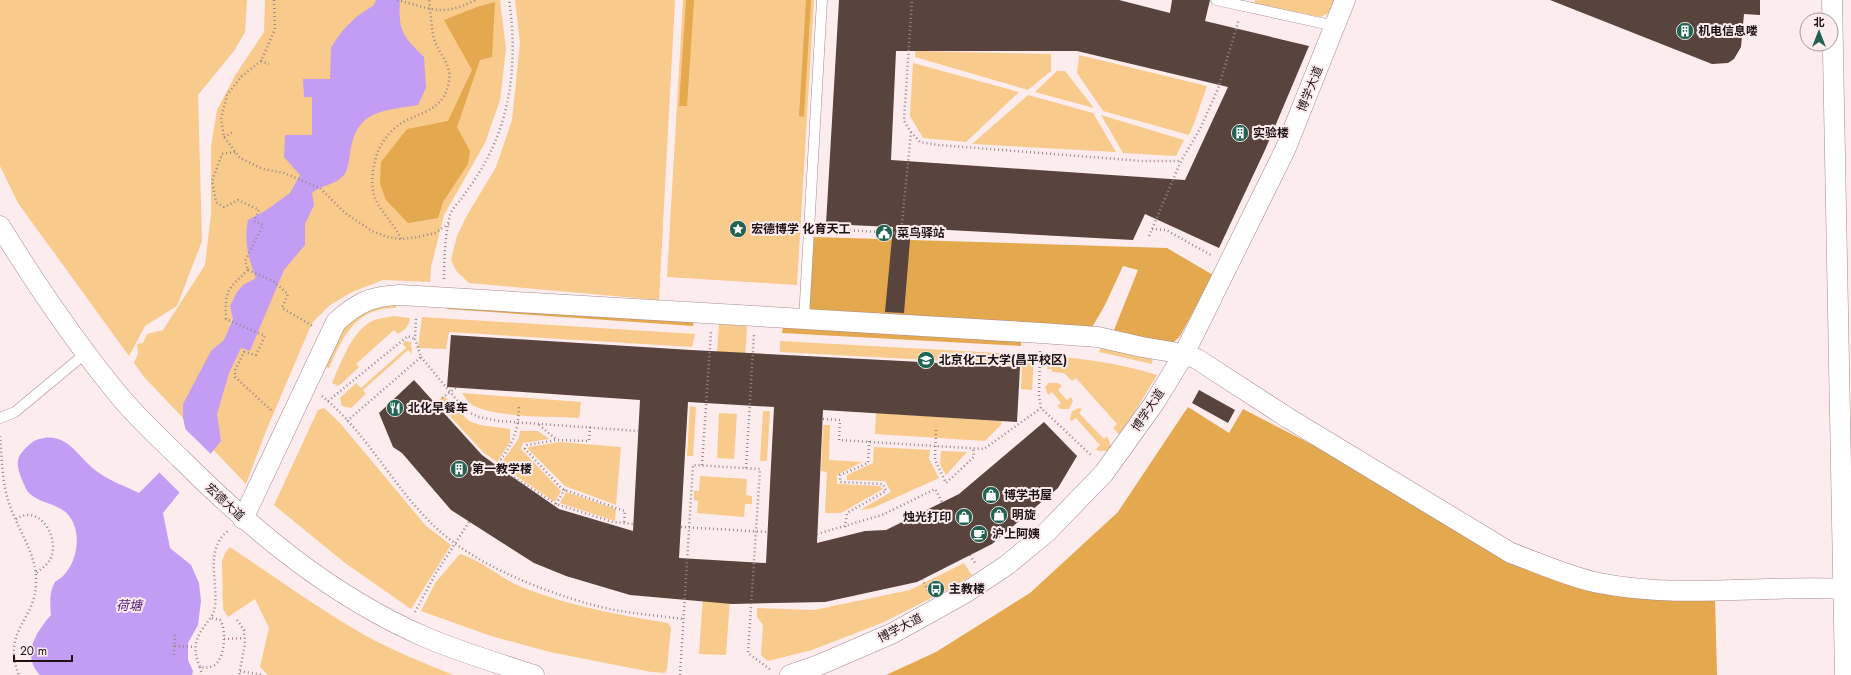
<svg xmlns="http://www.w3.org/2000/svg" width="1851" height="675" viewBox="0 0 1851 675" font-family="Jost,'Noto Sans SC',sans-serif">
  <style>
    .green { fill: #f8ca8b }
    .forest { fill: #e4a84e }
    .water { fill: #c39df4 }
    .pier { fill: #fdecee }
    .building { fill: #58443c; fill-rule: evenodd }
    .lines { fill: none; stroke-linecap: round; stroke-linejoin: round }
    .lane-casing { stroke: #a58b8e; stroke-width: 11 }
    .street-casing { stroke: #a58b8e; stroke-width: 21 }
    .path { stroke: #96888a; stroke-width: 2.5; stroke-dasharray: 1 3; stroke-linecap: butt }
    .lane { stroke: #fff; stroke-width: 10 }
    .street { stroke: #fff; stroke-width: 20 }
    .path-bridge { stroke: #96888a; stroke-width: 2.5; stroke-dasharray: 1 3; stroke-linecap: butt }
    .labels { text-anchor: middle; stroke-width: 4; stroke-linejoin: round; paint-order: stroke }
    .poi-label { font-size: 12px; font-weight: bold; fill: #1c1214; stroke: #fdecee; text-anchor: start }
    .street-label { font-size: 12px; fill: #1c1214; stroke: #fdecee }
    .water-label { font-size: 13px; font-style: italic; fill: #501a7e; stroke: #fdecee }
  </style>
  <rect width="100%" height="100%" fill="#fdecee"/>
  <path class="green" d="M0 0H247L245 32 234 51 198 95 202 241 177 306 145 326 129 356 18 203 0 166Z
    M265 0H500L506 49 500 100 485 143 444 215 431 267 430 282 383 280 352 292 330 305 312 323 266 431 246 484 144 377 134 363 138 354 137 344 143 343 147 334 163 330 205 265 211 214V146L217 110 236 74 264 32Z
    M515 0H675L659 300 469 283 457 272 451 260 457 236 466 217 496 167 512 120 520 43Z
    M683 0H814L797 285 667 277Z
    M918 0H920L917 51 1051 54V71L1028 90 915 57Z
    M1255 0H1340L1337 10 1320 17 1255 3Z
    M1079 55 1207 86 1195 121 1189 135 1103 111 1077 73Z
    M913 63 1019 92 966 142 923 138 910 116Z
    M1057 71H1065L1094 108 1035 92Z
    M1028 95 1093 113 1116 152 972 144Z
    M1101 115 1184 140 1176 156 1123 153Z
    M396 303V308C355 308 344 335 329 368L323 366 340 330 358 312Z
    M393 316 410 318C409 326 405 330 398 334L394 330 356 364 359 367 341 384 338 386 332 383C341 363 351 332 372 321 378 318 386 318 393 316Z
    M422 317 695 334 692 347 449 332 446 349 418 348Z
    M719 324 747 326 743 394 714 392Z
    M405 341 411 342 412 354 408 350 363 390 366 394 351 408 342 406 340 398 356 383 361 388 406 348 403 344Z
    M780 341 1034 355 1032 390 1021 389 1022 365 780 352Z
    M1102 346 1153 358 1152 364 1099 352Z
    M1048 356C1088 359 1118 363 1157 375L1125 428 1119 434 1113 428 1117 424 1076 378 1072 381 1064 373 1052 372V369H1047Z
    M1049 383H1058L1062 386 1058 390 1067 400 1071 397 1073 401 1069 409H1061L1057 406 1061 403 1052 392 1048 395 1045 387Z
    M462 393 581 402 579 418C551 416 496 418 472 405 468 402 465 397 462 393Z
    M444 396 469 421 480 425 510 429V442L497 462 483 452 437 402Z
    M690 406 696 407 693 456H687Z
    M324 408 340 423 426 526 451 545 411 609 345 563 274 505 318 410Z
    M1079 408 1082 409 1079 413 1104 439 1107 436 1111 446 1108 451H1098L1096 449 1100 445 1076 418 1071 421 1070 419 1072 411Z
    M763 411H770L767 461H760Z
    M719 413 737 414 734 459 717 458Z
    M876 413 1002 421 1001 425 985 441 875 434Z
    M823 425H830L829 460 862 462 837 475V484L880 486 883 489 841 513H825L827 472 821 471Z
    M520 431H538L549 439 523 443 521 449 561 491 555 502 500 465 519 438Z
    M560 442 621 447 616 505 565 486 528 449 529 447Z
    M874 447 930 450 929 459 939 478 873 508 860 510 891 492 885 481 847 480V475L873 463Z
    M941 451 967 452 946 475 940 464Z
    M700 476 747 479 746 495 752 496V504H745L744 517 697 513 698 501 694 500V491H699Z
    M566 492 616 509 615 521 560 503Z
    M230 547C275 577 319 609 366 636 394 651 424 663 453 675H268L260 667 269 628 255 599 228 617 223 609 222 561 225 553Z
    M460 554C483 561 501 579 524 588 570 606 619 615 668 623L671 628 667 669 665 673 651 672 550 652 491 636 421 611 435 583Z
    M964 563 972 575 957 585 884 622 812 650 768 661 761 655 763 625 757 617V608L814 610 910 590Z
    M703 598 730 599 726 655 699 654Z"/>
  <path class="forest" d="M686 0H694L687 106H679Z
    M806 0H811L804 117 799 116Z
    M495 2 492 57 480 60 457 127 470 151 468 164 443 202 438 218 408 223 386 200 380 184 381 162 407 129 448 121 472 70 444 20 477 7Z
    M814 237 1167 248 1213 275 1180 336 1173 343 1112 335 1138 270 1123 266 1105 305 1091 329 809 314Z
    M448 303 694 321 693 326 447 309Z
    M783 326 1021 341V346L782 333Z
    M1188 407 1229 433 1243 409 1336 457 1516 564 1715 598 1717 675H886L936 652 1030 593 1118 512Z"/>
  <path class="water" d="M376 0H400C398 32 403 36 424 57L426 88 418 105C385 111 358 109 351 148 349 157 349 168 344 175 336 185 321 185 312 193L314 205 305 224V245L284 270 250 351 241 348 229 373 217 414 221 441 163 513 170 548 191 565 199 583 201 601 198 625 188 643V660L193 671 192 675H40C21 655 36 632 51 615 50 603 49 592 55 582 57 580 60 579 62 577 74 566 79 546 76 532 70 501 45 508 29 493 26 490 24 484 22 480 15 463 16 456 30 444 35 440 38 439 44 438 68 434 79 458 95 470 107 480 125 486 139 493L163 469 187 436 183 418V404L211 351 224 340 233 319 230 306 237 292 243 285 256 278C248 259 244 240 248 220L265 211 290 193 300 175 284 157 285 135H312V97H304L303 79H330L331 47 343 30 356 17 374 5Z"/>
  <path class="pier" d="M183 427 212 455 181 494 158 471 185 436Z"/>
  <path class="building" d="M839 0H1119L1170 13 1172 0H1210L1205 21 1309 46 1265 150 1219 248 1145 214 1133 240 911 228 904 313 885 312 893 227 826 224ZM896 51H1077L1228 87 1185 180 891 160Z
    M1550 0H1760V15L1744 14 1741 47 1734 59 1728 63 1712 64Z
    M451 335 691 350 1020 367 1017 422 823 410 817 543 865 531 886 530 959 494 1044 422 1077 456 1058 488 992 544 917 582 825 602 732 604 630 595 566 576 534 563 451 510 402 453 393 447 379 413 414 380 482 455 504 471 559 509 633 531 640 400 447 387ZM688 402 774 407 766 563 679 558Z
    M1199 390 1235 410 1228 423 1192 403Z"/>
  <g class="lines">
    <defs>
      <path id="lane" d="M1216 0 1335 26
        M804 319 822 0
        M0 418 15 412 86 353"/>
      <path id="street" d="M1832 0 1845 675
        M0 226C37 286 77 345 122 399 140 420 160 439 180 458 252 530 331 596 425 637 460 652 497 663 534 675
        M243 519 336 322C357 303 371 296 400 295L1041 333 1098 337 1142 347 1184 354 1197 359 1288 418 1511 553C1539 563 1569 577 1599 583 1679 599 1764 585 1845 589
        M790 675 819 665 893 633 965 593 1007 565 1047 532 1104 473 1155 402 1184 354 1285 150 1345 0"/>
    </defs>
    <use href="#lane" class="lane-casing"/>
    <use href="#street" class="street-casing"/>
    <path class="path" d="M274 0 275 29 261 61 242 76 227 95 221 119 224 137 240 158 263 169 284 173 320 188 345 213 372 231 387 237 401 239 418 237 435 233 450 223
      M397 0C431 8 441 18 475 0
      M261 61 269 64
      M911 132 920 142 939 145 1142 161H1181
      M224 137 233 132
      M235 152 222 154 212 181 216 202 224 207 238 200 259 210 254 221 263 225 245 261 248 270
      M822 229 901 233 911 132 904 121 912 0
      M1152 229 1166 230 1211 255
      M1149 236 1181 161 1200 129 1218 89 1239 19
      M401 239C394 223 379 211 374 195 371 183 372 173 375 162 378 144 391 128 407 120 427 111 445 107 449 81 452 65 439 54 434 39 431 27 431 13 429 0
      M248 270C227 290 225 290 226 319L265 336 256 355 244 352 235 370V377L272 411
      M248 270 273 281 288 294 282 308 313 326
      M444 279C444 259 445 235 450 215 452 209 458 203 462 198 471 185 481 171 488 157 513 109 517 52 509 0
      M1040 351 1039 396 1041 408 1092 456
      M421 357 466 411 479 417 499 421 638 431
      M322 396C365 431 391 483 430 522 470 563 539 590 593 605 622 613 653 615 683 619
      M328 401 408 336 415 339
      M823 419 840 420 839 440 984 449 1041 408
      M347 421 421 357 415 339 416 316
      M539 425 557 440
      M590 427 589 441 557 440 527 445 525 449 562 489 625 511 624 523
      M936 430 935 460 946 483 974 457 973 448
      M0 436C2 459 2 485 10 506 19 532 37 554 36 583 35 622 1 631 19 675
      M498 463C514 442 518 432 519 406
      M702 465 711 332
      M746 468 754 334
      M504 471 556 504 613 522 633 524
      M556 504 565 489
      M16 519C40 503 61 539 50 560 47 565 41 569 36 573
      M681 527 768 532
      M845 527 847 513 886 491 883 484 840 482V475L868 463 869 441
      M817 534 882 515 935 489 942 502
      M970 555 975 563
      M922 579 928 591
      M415 612 436 573 469 522
      M212 618 220 620C227 629 225 661 213 666 208 668 204 668 200 667 193 652 194 640 204 627 209 619 214 616 215 606 218 579 204 549 229 530
      M237 620 244 630 245 644 239 675
      M175 635 174 646 195 647
      M224 639 244 638
      M174 646V655
      M200 667 202 675
      M240 671 263 675
      M680 675 693 465 760 469 748 653 772 671"/>
    <use href="#lane" class="lane"/>
    <use href="#street" class="street"/>
    <path class="path-bridge" d="M442 398 458 386"/>
  </g>
  <defs>
    <symbol id="building-disc" viewBox="-11 -11 22 22"><circle r="9.5" fill="#216251" stroke="#fdecee"/><path d="M-4-6H4V6H1V3H-1V6H-4ZM-2.5-4.3h1.7v1.8h-1.7ZM.8-4.3h1.7v1.8H.8ZM-2.5-1h1.7V.8h-1.7ZM.8-1h1.7V.8H.8Z" fill="#fff"/></symbol>
    <symbol id="sight-disc" viewBox="-11 -11 22 22"><circle r="9.5" fill="#216251" stroke="#fdecee"/><path d="M0-6L1.8-2.2L6-1.7L2.9 1.2L3.7 5.4L0 3.3L-3.7 5.4L-2.9 1.2L-6-1.7L-1.8-2.2Z" fill="#fff"/></symbol>
    <symbol id="civic-disc" viewBox="-11 -11 22 22"><circle r="9.5" fill="#216251" stroke="#fdecee"/><path d="M-.6-6.5H3V-4.5H.6V-3L4-1V1h2V6H-6V1h2V-1L-.6-3ZM-1.2 2.5V6h2.4V2.5Z" fill="#fff"/></symbol>
    <symbol id="university-disc" viewBox="-11 -11 22 22"><circle r="9.5" fill="#216251" stroke="#fdecee"/><path d="M0-5L7-2L0 1L-7-2ZM-4 1L0 2.5L4 1V4Q0 6-4 4Z" fill="#fff"/></symbol>
    <symbol id="restaurant-disc" viewBox="-11 -11 22 22"><circle r="9.5" fill="#216251" stroke="#fdecee"/><path d="M-5-6h1v4h1v-4h1v4h1v-4h1v5L-1.5 .5V6h-2V.5L-5-1ZM5-6V6H3V1.5H1.5Q1.5-4 5-6Z" fill="#fff"/></symbol>
    <symbol id="shop-disc" viewBox="-11 -11 22 22"><circle r="9.5" fill="#216251" stroke="#fdecee"/><path d="M-5-2.5h2.3a2.7 3.5 0 0 1 5.4 0H5L5.5 6h-11ZM-1.5-2.5h3a1.5 2.3 0 0 0-3 0Z" fill="#fff"/></symbol>
    <symbol id="cafe-disc" viewBox="-11 -11 22 22"><circle r="9.5" fill="#216251" stroke="#fdecee"/><path d="M-5.5-4.5H6V0H3Q3 3.5 0 3.5H-2.5Q-5.5 3.5-5.5 0ZM3-3.2v2h1.7v-2ZM-6 4.5H4V6H-6Z" fill="#fff"/></symbol>
    <symbol id="bus-disc" viewBox="-11 -11 22 22"><circle r="9.5" fill="#216251" stroke="#fdecee"/><path d="M-5-6H5V4H4V6H2V4H-2V6H-4V4H-5ZM-3.5-4V0h7V-4ZM-3.5 1.2v1.5H-2V1.2ZM2 1.2v1.5H3.5V1.2Z" fill="#fff"/></symbol>
  </defs>
  <g fill-rule="evenodd">
    <use href="#building-disc" x="1675" y="21" width="20" height="20"/>
    <use href="#building-disc" x="1230" y="123" width="20" height="20"/>
    <use href="#sight-disc" x="728" y="219" width="20" height="20"/>
    <use href="#civic-disc" x="874" y="223" width="20" height="20"/>
    <use href="#university-disc" x="916" y="350" width="20" height="20"/>
    <use href="#restaurant-disc" x="385" y="398" width="20" height="20"/>
    <use href="#building-disc" x="449" y="459" width="20" height="20"/>
    <use href="#shop-disc" x="981" y="485" width="20" height="20"/>
    <use href="#shop-disc" x="989" y="505" width="20" height="20"/>
    <use href="#shop-disc" x="954" y="507" width="20" height="20"/>
    <use href="#cafe-disc" x="969" y="524" width="20" height="20"/>
    <use href="#bus-disc" x="926" y="579" width="20" height="20"/>
  </g>
  <g class="labels">
    <g class="poi-label">
      <text x="1698" y="35">机电信息喽</text>
      <text x="1253" y="137">实验楼</text>
      <text x="751" y="233">宏德博学 化育天工</text>
      <text x="897" y="237">菜鸟驿站</text>
      <text x="939" y="364">北京化工大学(昌平校区)</text>
      <text x="408" y="412">北化早餐车</text>
      <text x="472" y="473">第一教学楼</text>
      <text x="1004" y="499">博学书屋</text>
      <text x="1012" y="519">明旋</text>
      <text x="951" y="521" text-anchor="end">烛光打印</text>
      <text x="992" y="538">沪上阿姨</text>
      <text x="949" y="593">主教楼</text>
    </g>
    <g class="street-label">
      <text transform="translate(1310 89) rotate(-68)" y="4">博学大道</text>
      <text transform="translate(1148 410) rotate(-56)" y="4">博学大道</text>
      <text transform="translate(225 502) rotate(43)" y="4">宏德大道</text>
      <text transform="translate(900 628) rotate(-27)" y="4">博学大道</text>
    </g>
    <g class="water-label">
      <text x="129" y="610">荷塘</text>
    </g>
  </g>
  <g transform="translate(1819 32)"><circle r="19" fill="#fdecee" stroke="#a39597"/>
  <path d="M0-3L7 15L0 10L-7 15Z" fill="#216251"/>
  <text y="-6" font-size="11" font-weight="bold" text-anchor="middle" fill="#1c1214">北</text>
  </g>
  <path d="M14 655v6h58v-6" fill="none" stroke="#1c1214" stroke-width="2"/>
  <text x="20" y="655" font-size="12" fill="#1c1214" stroke="#fdecee" stroke-width="3" paint-order="stroke">20 m</text>
</svg>
